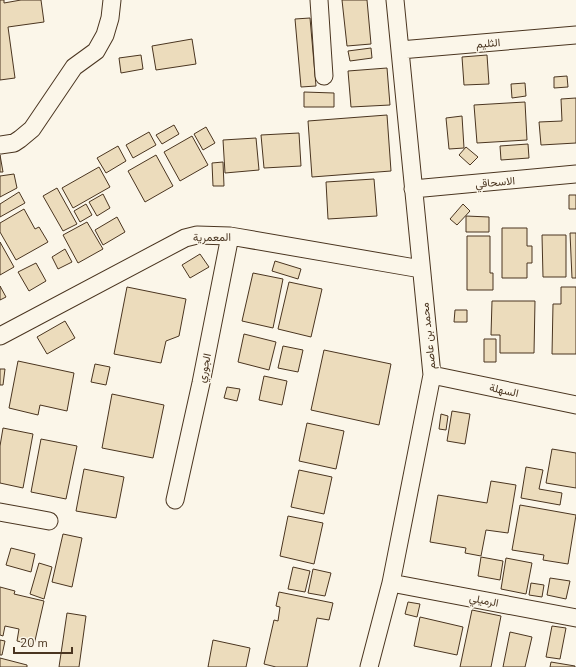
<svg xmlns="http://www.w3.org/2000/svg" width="576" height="667" viewBox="0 0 576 667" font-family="'Nunito Sans',Vazirmatn,sans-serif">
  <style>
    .building { fill: #ecdcbc; stroke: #4a3520 }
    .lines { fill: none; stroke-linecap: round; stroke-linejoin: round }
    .street-casing { stroke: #4a3520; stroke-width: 19 }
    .street { stroke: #fbf6e9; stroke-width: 17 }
    .labels { text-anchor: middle; stroke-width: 3; stroke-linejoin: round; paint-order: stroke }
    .street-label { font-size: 11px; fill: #4a3520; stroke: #fbf6e9 }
  </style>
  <rect width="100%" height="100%" fill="#fbf6e9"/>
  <path class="building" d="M0 0H4V3L21 0H41L44 22 8 27 15 78 0 80Z
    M342 0H367L371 44 347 46Z
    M310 18 316 86 301 87 295 19Z
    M192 39 196 64 156 70 152 46Z
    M371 48 372 58 350 61 348 51Z
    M141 55 143 69 121 73 119 58Z
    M487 55 489 84 464 85 462 57Z
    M387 68 390 105 351 107 348 71Z
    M567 76 568 87 554 88V77Z
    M525 83 526 96 512 98 511 84Z
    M304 92 334 93V107H304Z
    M576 98V143L541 145 539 122 562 121 561 99Z
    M525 102 527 140 477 143 474 105Z
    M387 115 391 171 312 177 308 121Z
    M462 116 464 148 449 149 446 118Z
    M174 125 179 134 162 144 156 135Z
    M206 127 215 143 203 150 194 134Z
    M149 132 156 145 133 158 126 145Z
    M299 133 301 166 264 168 261 135Z
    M192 136 208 165 180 181 164 152Z
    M256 138 259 170 225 173 223 140Z
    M528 144 529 158 501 160 500 146Z
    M118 146 126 161 106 173 97 158Z
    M466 147 478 157 470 165 459 155Z
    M0 155 3 172H0Z
    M156 155 173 186 145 202 128 171Z
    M223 162 224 186H213L212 163Z
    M99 167 110 187 73 208 62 188Z
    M14 174 17 188 0 197V176Z
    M374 179 377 216 328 219 326 182Z
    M57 188 77 224 63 231 43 196Z
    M19 192 25 203 0 217V204Z
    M103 194 110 208 97 216 89 202Z
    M569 195H576V209H569Z
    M86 204 92 215 80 222 74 211Z
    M463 204 470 211 457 225 450 219Z
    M24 209 35 229 39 227 48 242 16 260 0 232V223Z
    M466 216 489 217V232H466Z
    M117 217 125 232 103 245 95 230Z
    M87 222 103 249 78 263 63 235Z
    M502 228H527V246H532V263H527V278H502Z
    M570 233H576V278H572Z
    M542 235H566V277H543Z
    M467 236H490V273H493V290H467Z
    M0 242 14 267 0 275Z
    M65 249 72 262 58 269 52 257Z
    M200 254 209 267 190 278 182 265Z
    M275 261 301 269 298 279 272 271Z
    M36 263 46 281 29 291 18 272Z
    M253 273 283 279 273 328 242 321Z
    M289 282 322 289 311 337 278 329Z
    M0 286 6 297 0 300Z
    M127 287 186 299 179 336 166 341 161 363 114 354Z
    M561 287H576V354H552L553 304H561Z
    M492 301H535L534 353H500V335H491Z
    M455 310H467V322H454Z
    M65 321 75 338 47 354 37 337Z
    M244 334 276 342 269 370 238 362Z
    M484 339H496V362H484Z
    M283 346 303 350 298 372 278 368Z
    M324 350 391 364 379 425 311 410Z
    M18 361 74 373 67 411 40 405 38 415 9 408Z
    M95 364 110 367 106 385 91 382Z
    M0 369H5L3 385H0Z
    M264 376 287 381 282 405 259 400Z
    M227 387 240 389 237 401 224 398Z
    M112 394 164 405 153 458 102 448Z
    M452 411 470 414 465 444 447 441Z
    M441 414 448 416 446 430 439 429Z
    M307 423 344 431 336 469 299 461Z
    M3 428 33 434 23 488 0 483V446Z
    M41 439 77 446 66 499 31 492Z
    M552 449 576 453V488L546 483Z
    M526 467 543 470 539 489 562 493 560 505 521 498Z
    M84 469 124 477 116 518 76 511Z
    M299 470 332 477 324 514 291 507Z
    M491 481 516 485 508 533 486 530 481 556 465 553 466 548 430 542 438 495 487 503Z
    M520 505 576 515 568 564 543 560 544 555 512 550Z
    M288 516 323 523 314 564 280 556Z
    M63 534 82 538 72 587 52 582Z
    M11 548 35 554 31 572 6 565Z
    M481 557 503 561 500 580 478 576Z
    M506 558 532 563 526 594 501 589Z
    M39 563 52 567 44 599 30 594Z
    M293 567 310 571 305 592 288 589Z
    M313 569 331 573 325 596 308 593Z
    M550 578 570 581 566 599 547 595Z
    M531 583 544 585 542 597 529 595Z
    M0 587 15 591 14 594 44 601 34 645 17 641 19 629 5 626 3 636 0 635Z
    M279 592 333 603 329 620 317 618 307 667H276L264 664 274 620 278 621 280 607 276 606Z
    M408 602 420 604 417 617 405 614Z
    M472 610 501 616 491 667H460Z
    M67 613 86 616 79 667H59Z
    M420 617 463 627 457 655 414 646Z
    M552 626 566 628 560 659 546 657Z
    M510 632 532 637 525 667H503Z
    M0 640 5 641 2 655H0Z
    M213 640 250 648 246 667H208Z
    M0 658 27 665V667H0Z
    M551 662 575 666V667H550Z"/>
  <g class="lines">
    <defs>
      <path id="street" d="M319 0 324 76
        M400 50 576 35
        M0 145 14 143 20 139 32 129 74 67 96 51 105 35 110 18 112 0
        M413 189 576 174
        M0 336 185 238 197 235 230 236 421 269
        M432 375 576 405
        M175 500 201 383 230 236
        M0 512 49 521
        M391 583 576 618
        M369 667 391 583 432 375 395 0"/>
    </defs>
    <use href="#street" class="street-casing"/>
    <use href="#street" class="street"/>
  </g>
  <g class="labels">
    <g class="street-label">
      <text transform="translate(488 43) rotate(-5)" y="4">الثليم</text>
      <text transform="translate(495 182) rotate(-5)" y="4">الاسحاقي</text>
      <text transform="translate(212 237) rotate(-1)" y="4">المعمرية</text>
      <text transform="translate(428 336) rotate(-96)" y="4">محمد بن عاصم</text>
      <text transform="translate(204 368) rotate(-78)" y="4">الجوري</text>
      <text transform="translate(504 390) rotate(12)" y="4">السهلة</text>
      <text transform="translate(484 600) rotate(11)" y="4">الرميلي</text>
    </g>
  </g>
  <path d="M14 647v6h58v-6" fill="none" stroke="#4a3520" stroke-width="2"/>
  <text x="20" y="647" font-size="12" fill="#4a3520" stroke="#fbf6e9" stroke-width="3" paint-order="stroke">20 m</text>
</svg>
